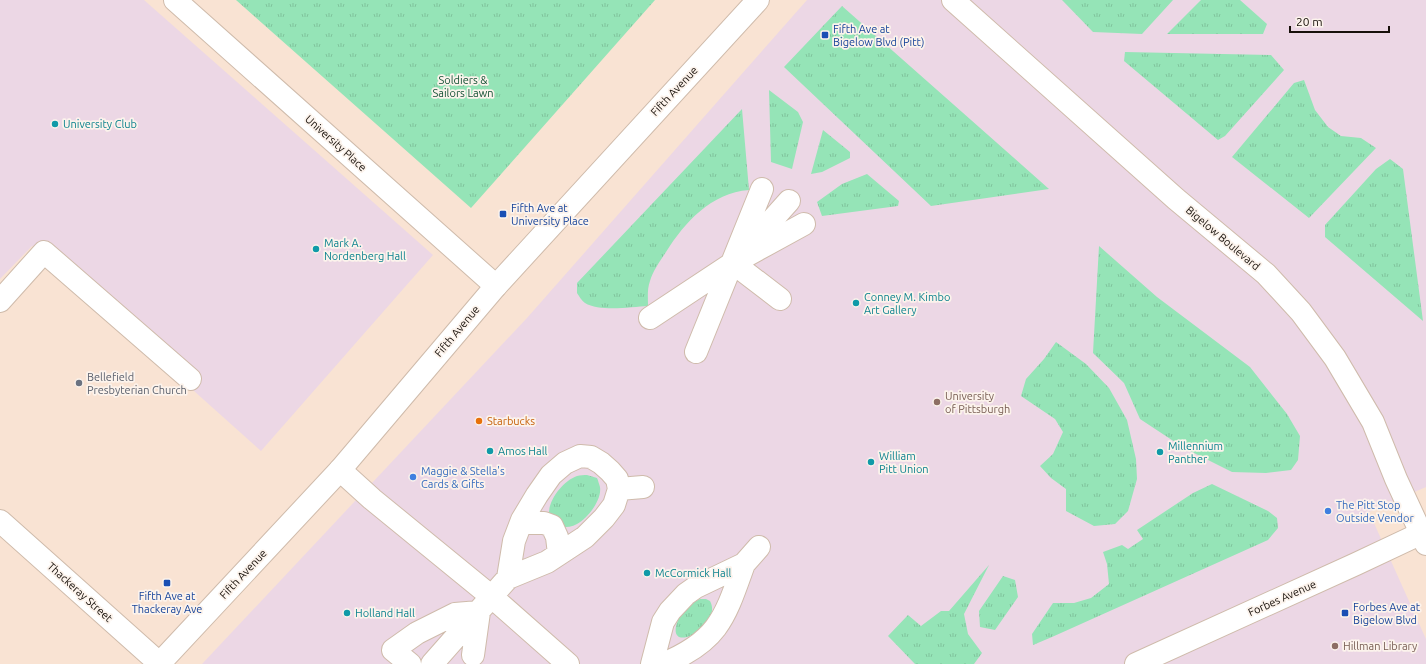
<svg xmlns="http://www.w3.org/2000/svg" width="1426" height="664" viewBox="0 0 1426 664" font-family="Ubuntu,sans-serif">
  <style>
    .education { fill: #ecd7e5 }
    .grass { fill: url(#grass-tufts) }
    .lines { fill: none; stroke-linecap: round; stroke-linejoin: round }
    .minor-casing { stroke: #cfbbab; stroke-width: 24 }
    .major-casing { stroke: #cfbbab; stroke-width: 24 }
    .highway-casing { stroke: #cfbbab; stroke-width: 24 }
    .minor { stroke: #fff; stroke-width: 22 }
    .major { stroke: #fff; stroke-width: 22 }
    .highway { stroke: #fff; stroke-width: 22 }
    .transit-dot { fill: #1a4fb4; stroke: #fcf3ec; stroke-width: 1.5 }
    .culture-dot { fill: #0f9aa8; stroke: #fcf3ec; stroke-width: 1.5 }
    .worship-dot { fill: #6b7280; stroke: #fcf3ec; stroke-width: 1.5 }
    .education-dot { fill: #8d6e63; stroke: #fcf3ec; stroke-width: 1.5 }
    .food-dot { fill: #e8710a; stroke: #fcf3ec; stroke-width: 1.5 }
    .shop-dot { fill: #3f7fe0; stroke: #fcf3ec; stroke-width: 1.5 }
    .labels { text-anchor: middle; stroke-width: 3.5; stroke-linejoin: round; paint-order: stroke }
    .transit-label { font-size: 11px; fill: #164399; stroke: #fcf3ec; text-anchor: start }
    .park-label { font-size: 11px; fill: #115033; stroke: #fcf3ec }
    .street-label { font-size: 11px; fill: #17100a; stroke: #fcf3ec }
    .culture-label { font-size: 11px; fill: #0d838f; stroke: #fcf3ec; text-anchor: start }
    .worship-label { font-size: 11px; fill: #5b616d; stroke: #fcf3ec; text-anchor: start }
    .education-label { font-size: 11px; fill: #785e54; stroke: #fcf3ec; text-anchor: start }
    .food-label { font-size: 11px; fill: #c56008; stroke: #fcf3ec; text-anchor: start }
    .shop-label { font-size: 11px; fill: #366cbe; stroke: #fcf3ec; text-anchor: start }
  </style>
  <defs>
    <pattern id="grass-tufts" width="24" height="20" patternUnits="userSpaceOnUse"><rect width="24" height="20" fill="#95e4b7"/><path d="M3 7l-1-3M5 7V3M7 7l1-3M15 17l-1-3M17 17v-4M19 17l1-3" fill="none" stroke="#80c39c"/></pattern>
  </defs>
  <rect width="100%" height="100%" fill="#f9e3d3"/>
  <path class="education" d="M0 0H144L433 255 261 451 32 246 0 279Z
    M807 0H1426V487L1369 512 1426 639V664H202L527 318Z"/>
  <path class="grass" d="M236 0H655L471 208Z
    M1062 0H1173L1142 34 1093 32Z
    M1201 0H1240L1267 24 1263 34H1167Z
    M842 6 1049 189 931 206 784 67Z
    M1125 52 1271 55 1284 70 1225 136 1218 140 1124 61Z
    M1304 80 1315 110 1328 127 1341 136 1361 138 1376 148 1309 218 1232 157 1294 83Z
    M769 90 798 112 803 122 792 169 771 162Z
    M742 109 749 190C711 193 685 222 666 252 660 261 653 271 650 281 647 289 648 298 648 306 631 307 600 312 585 303 582 301 579 296 577 293V283Z
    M823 130 850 152V158L822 172 811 174Z
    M1390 159 1403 169 1423 321 1325 237V225L1376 169Z
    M867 174 899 201 898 206 822 216 817 202 842 184Z
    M1099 246 1157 297 1250 367 1287 414 1300 436 1298 460 1291 470 1266 473 1232 472 1184 448 1140 419 1124 383 1093 353Z
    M1056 342 1086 364 1109 388 1127 420 1136 459 1137 479 1128 511 1115 524 1094 526 1066 511V489L1051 478 1040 466 1053 454 1063 432 1055 419 1021 396 1026 379 1044 359Z
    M587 475 597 478C598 480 599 484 600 487 602 500 588 518 577 524 572 527 567 527 562 527L549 515C548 500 563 481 577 476 580 475 584 475 587 475Z
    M1212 484 1268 511 1277 518 1278 528 1268 540 1052 637 1033 645 1032 634 1053 603H1074L1091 598 1109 584 1107 564 1103 552 1122 545 1128 549 1143 539 1137 530 1193 493Z
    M989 565 964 614 968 634 982 653 974 664H915L888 636 908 615 921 626 941 611H949Z
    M1003 576 1015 580 1018 597 995 630 980 627 979 611Z
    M700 599H706L710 601C724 626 663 658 678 620 681 611 691 603 700 599Z"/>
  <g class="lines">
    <defs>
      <path id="minor" d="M175 0 496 286
        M746 249 789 201
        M733 263 780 299
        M0 301 44 252 190 379
        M650 318 733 263 804 224
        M696 352 762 189
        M340 470 372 499 492 597 568 664
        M619 489 643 487
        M0 521 159 663
        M522 523H544L552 526 557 537 559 554
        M410 664 393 650 417 633 455 614 479 612 473 655
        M432 664 508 578 547 562 585 537 604 518 614 505 619 489 617 479 610 471 601 463 591 457 580 456 565 463 551 475 537 495 522 520 514 541 508 578
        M652 664 663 622 670 611 686 594 696 587 744 564 759 547
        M663 664C719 641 725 617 744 564"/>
      <path id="major" d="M953 0 1176 199 1266 274 1301 312 1335 358 1373 422 1396 479 1426 544"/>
      <path id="highway" d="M159 664 340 470 496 286 758 0
        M1136 664 1356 564 1426 531"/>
    </defs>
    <use href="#minor" class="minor-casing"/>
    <use href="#major" class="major-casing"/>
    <use href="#highway" class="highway-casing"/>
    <use href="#minor" class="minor"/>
    <use href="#major" class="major"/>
    <use href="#highway" class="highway"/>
  </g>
  <g class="transit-dot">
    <rect x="821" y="31" width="8" height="8" rx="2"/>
    <rect x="499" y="210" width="8" height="8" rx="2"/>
    <rect x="163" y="579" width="8" height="8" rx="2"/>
    <rect x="1341" y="609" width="8" height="8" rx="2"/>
  </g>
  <g class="culture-dot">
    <circle cx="55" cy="124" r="4"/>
    <circle cx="316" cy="249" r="4"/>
    <circle cx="856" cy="303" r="4"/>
    <circle cx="490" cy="451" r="4"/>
    <circle cx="1160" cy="452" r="4"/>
    <circle cx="871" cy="462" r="4"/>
    <circle cx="647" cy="573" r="4"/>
    <circle cx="347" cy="613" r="4"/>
  </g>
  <circle class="worship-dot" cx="79" cy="383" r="4"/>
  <g class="education-dot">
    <circle cx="937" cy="402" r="4"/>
    <circle cx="1335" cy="646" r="4"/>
  </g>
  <circle class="food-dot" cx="479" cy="421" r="4"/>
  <g class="shop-dot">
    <circle cx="413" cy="477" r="4"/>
    <circle cx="1328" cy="511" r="4"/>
  </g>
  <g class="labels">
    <g class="transit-label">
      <text x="833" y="33">Fifth Ave at<tspan x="833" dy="13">Bigelow Blvd (Pitt)</tspan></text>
      <text x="511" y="212">Fifth Ave at<tspan x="511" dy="13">University Place</tspan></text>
      <text x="167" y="600" text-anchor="middle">Fifth Ave at<tspan x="167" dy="13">Thackeray Ave</tspan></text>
      <text x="1353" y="611">Forbes Ave at<tspan x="1353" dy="13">Bigelow Blvd</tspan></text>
    </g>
    <g class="park-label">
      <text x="463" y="84">Soldiers &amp;<tspan x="463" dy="13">Sailors Lawn</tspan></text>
    </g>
    <g class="street-label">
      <text transform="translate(674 91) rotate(-47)" y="4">Fifth Avenue</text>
      <text transform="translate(336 143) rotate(42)" y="4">University Place</text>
      <text transform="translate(1223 238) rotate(40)" y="4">Bigelow Boulevard</text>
      <text transform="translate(457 331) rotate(-50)" y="4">Fifth Avenue</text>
      <text transform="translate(243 574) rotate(-47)" y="4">Fifth Avenue</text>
      <text transform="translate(80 592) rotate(42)" y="4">Thackeray Street</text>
      <text transform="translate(1282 598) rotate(-24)" y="4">Forbes Avenue</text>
    </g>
    <g class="culture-label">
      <text x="63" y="128">University Club</text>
      <text x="324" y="247">Mark A.<tspan x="324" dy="13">Nordenberg Hall</tspan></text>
      <text x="864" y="301">Conney M. Kimbo<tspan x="864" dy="13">Art Gallery</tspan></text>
      <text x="1168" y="450">Millennium<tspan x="1168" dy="13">Panther</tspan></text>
      <text x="498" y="455">Amos Hall</text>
      <text x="879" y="460">William<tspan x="879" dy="13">Pitt Union</tspan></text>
      <text x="655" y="577">McCormick Hall</text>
      <text x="355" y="617">Holland Hall</text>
    </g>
    <g class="worship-label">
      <text x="87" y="381">Bellefield<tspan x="87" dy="13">Presbyterian Church</tspan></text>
    </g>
    <g class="education-label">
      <text x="945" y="400">University<tspan x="945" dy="13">of Pittsburgh</tspan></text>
      <text x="1343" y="650">Hillman Library</text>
    </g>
    <g class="food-label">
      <text x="487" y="425">Starbucks</text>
    </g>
    <g class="shop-label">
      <text x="421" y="475">Maggie &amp; Stella's<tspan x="421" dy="13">Cards &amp; Gifts</tspan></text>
      <text x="1336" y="509">The Pitt Stop<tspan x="1336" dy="13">Outside Vendor</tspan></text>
    </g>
  </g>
  <path d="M1290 26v6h99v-6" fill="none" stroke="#17100a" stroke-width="2"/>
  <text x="1296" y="26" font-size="12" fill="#17100a" stroke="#fcf3ec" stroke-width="3" paint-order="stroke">20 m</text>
</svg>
